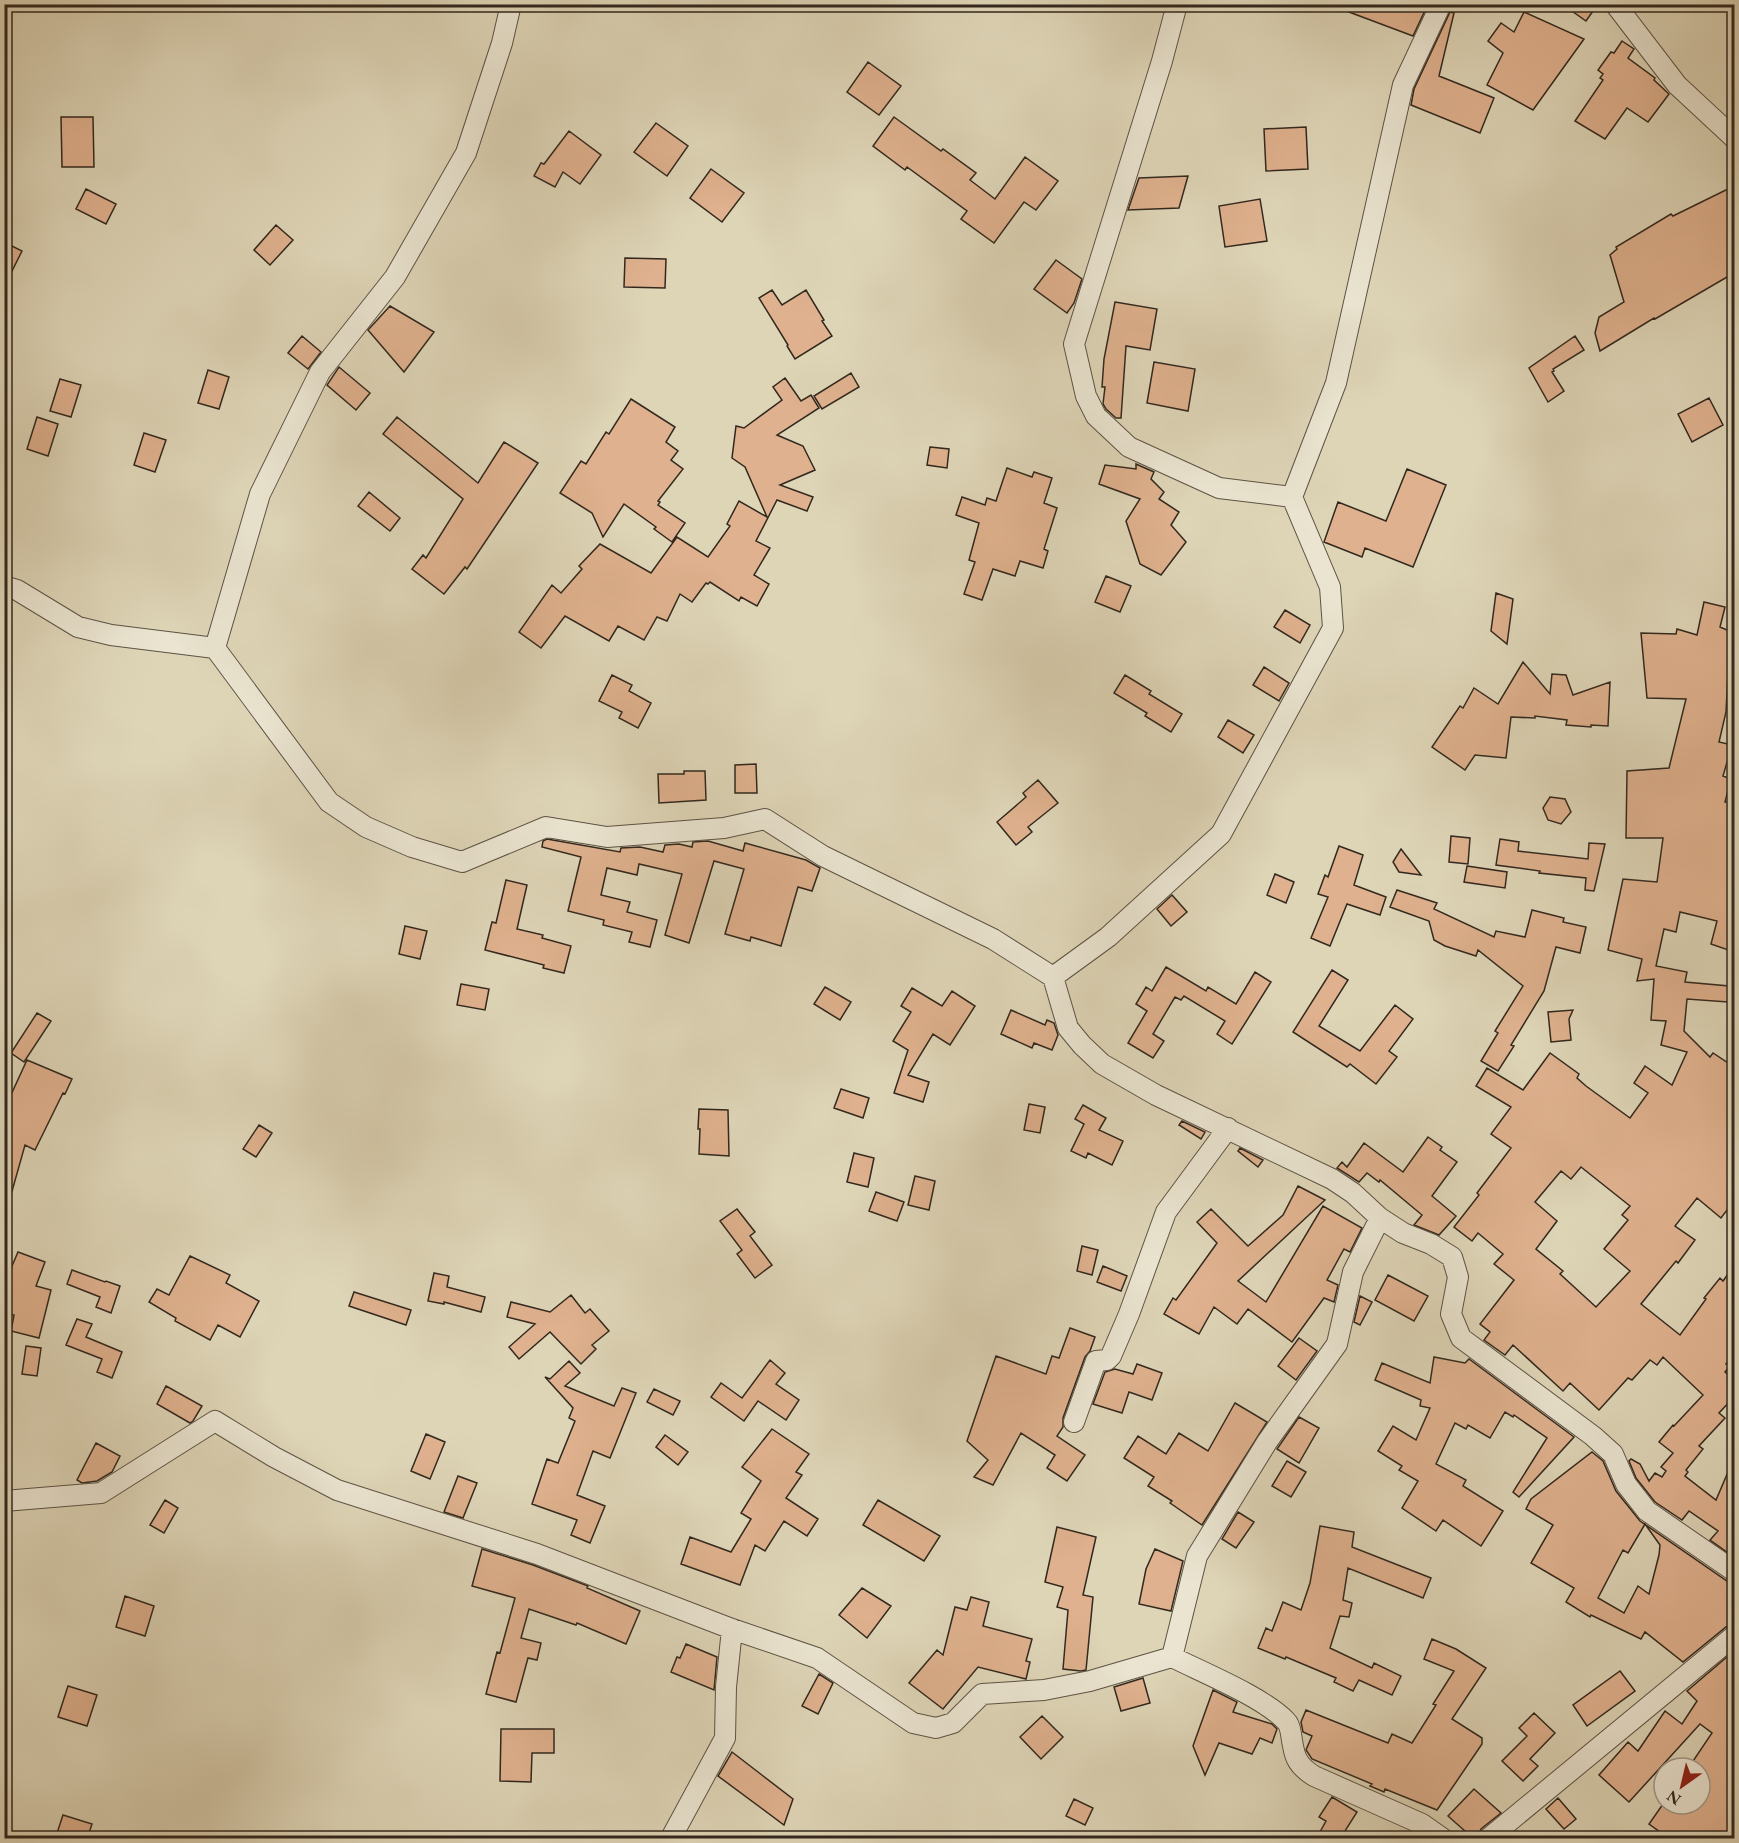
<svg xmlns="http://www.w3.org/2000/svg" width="1739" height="1843" viewBox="0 0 1739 1843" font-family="'EB Garamond',serif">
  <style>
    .building { fill: #dfb18e; stroke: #32281e; stroke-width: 1.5; fill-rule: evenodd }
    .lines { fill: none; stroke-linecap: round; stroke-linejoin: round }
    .minor-casing { stroke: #5d5344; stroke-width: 22 }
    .minor { stroke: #eae4d0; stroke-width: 20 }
  </style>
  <rect width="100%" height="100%" fill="#ded5b7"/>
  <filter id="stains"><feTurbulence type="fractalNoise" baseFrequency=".00333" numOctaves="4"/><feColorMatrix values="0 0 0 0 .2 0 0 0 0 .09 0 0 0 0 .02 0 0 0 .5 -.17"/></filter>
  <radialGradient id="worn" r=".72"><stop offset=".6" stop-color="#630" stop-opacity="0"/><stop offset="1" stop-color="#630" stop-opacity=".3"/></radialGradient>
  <path class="building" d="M1334 4H1428L1413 36 1333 6Z
    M1562 4H1598L1586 21Z
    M1450 12 1454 13 1439 76 1494 98 1480 133 1411 105 1414 89Z
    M1524 12 1584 39 1533 110 1487 85 1503 53 1488 41 1501 23 1514 32Z
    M1622 41 1634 49 1628 58 1655 78 1654 80 1669 94 1648 122 1627 108 1605 139 1575 121 1603 80 1600 78 1603 74 1598 70 1611 52 1614 53Z
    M868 62 901 86 879 115 847 92Z
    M61 117H93L94 167H62Z
    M894 117 941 151 943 149 976 173 970 180 995 199 1025 157 1058 181 1036 210 1024 202 994 243 961 219 967 211 907 167 905 170 873 146Z
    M656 123 688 146 667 176 634 152Z
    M1306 127 1308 169 1266 171 1264 129Z
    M569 131 601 155 580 184 563 172 555 187 534 176 541 163 544 164Z
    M711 169 744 193 722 222 690 198Z
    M1188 176 1179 208 1128 210 1139 178Z
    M1734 186V273L1655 319 1654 318 1600 351 1595 333 1599 317 1624 302 1610 255 1617 249 1616 247 1671 214 1673 216Z
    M86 189 116 204 106 224 76 209Z
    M1260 199 1267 241 1225 247 1219 206Z
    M276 225 293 240 270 265 254 250Z
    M4 242 22 251 4 287Z
    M625 258 666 259 665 288 624 287Z
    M1056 260 1082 279 1074 303 1067 313 1034 289Z
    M772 290 782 305 806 290 824 320 822 321 832 336 795 359 787 346 788 345 759 298Z
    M1115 302 1157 309 1150 350 1126 346 1121 418H1116L1106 409 1103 404 1105 387H1102L1104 359Z
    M390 306 434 332 404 372 368 330Z
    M302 336 321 352 308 369 288 353Z
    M1575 336 1584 350 1553 369 1554 371 1552 372 1564 391 1548 402 1529 368Z
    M1154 362 1195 369 1188 411 1147 403Z
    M339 367 370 393 356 410 327 385Z
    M208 370 229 377 219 409 198 403Z
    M851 373 859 387 822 409 814 396Z
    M785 378 801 401 811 395 819 408 777 435 803 446 815 470 780 485 813 497 807 511 777 500 756 541 770 548 754 575 769 584 757 606 741 597 739 601 710 582 708 584 706 583 692 602 680 594 667 621 657 617 644 640 618 626 609 641 565 616 541 648 519 632 552 585 561 593 582 569 579 566 600 544 651 573 677 537 708 557 730 526 727 524 739 501 767 517 745 467 732 458 736 426 744 428 782 400 773 387Z
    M60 379 81 385 71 417 50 411Z
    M1709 398 1723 425 1692 442 1678 414Z
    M631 399 675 427 666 442 678 451 671 460 683 469 658 501 660 502 658 505 685 523 672 542 654 529 656 527 624 504 603 537 592 513 560 493 581 461 586 464 606 432 609 434Z
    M37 417 58 424 48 456 27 449Z
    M397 417 478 483 504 442 538 463 467 569 465 567 444 594 412 569 423 555 426 558 463 499 383 434Z
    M144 433 166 440 155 472 134 465Z
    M930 447 949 449 947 468 927 465Z
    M1136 464 1154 472 1151 479 1164 492 1159 499 1179 512 1171 525 1186 542 1161 575 1140 564 1126 521 1140 499 1099 484 1105 465 1136 469Z
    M1007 468 1032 477 1034 472 1052 478 1044 503 1057 508 1044 549 1048 551 1043 568 1020 561 1015 576 993 569 982 600 964 594 975 562 969 560 979 523 956 515 962 497 985 505 987 498 996 501Z
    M1407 469 1446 485 1413 567 1365 548 1362 557 1324 542 1338 502 1386 521Z
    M369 492 400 518 390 531 358 506Z
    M1106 576 1131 586 1120 612 1095 602Z
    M1496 593 1513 599 1507 644 1491 631Z
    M1704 602 1725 607 1720 627 1734 633V656L1729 654 1726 712 1719 742 1732 745 1723 776 1731 779 1725 802 1734 804V952L1711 944 1717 921 1680 912 1676 932 1664 929 1656 966 1687 972 1685 982 1729 986 1728 1002 1687 999 1684 1031 1710 1057 1713 1053 1734 1067V1201L1721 1218 1697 1198 1675 1226 1695 1240 1678 1263 1676 1261 1641 1304 1680 1335 1706 1299 1704 1298 1720 1278 1723 1281 1734 1266V1352L1726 1364 1730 1366 1725 1372 1734 1380V1397L1719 1413 1725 1418 1699 1446 1703 1449 1686 1470 1688 1472 1685 1476 1716 1500 1734 1458V1557L1710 1540 1718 1531 1689 1511 1682 1520 1655 1502 1636 1478 1629 1461 1631 1459 1640 1464 1649 1481 1655 1473 1662 1477 1666 1471 1661 1467 1673 1453 1659 1442 1673 1425 1674 1426 1703 1395 1663 1357 1657 1365 1650 1360 1632 1380 1628 1378 1599 1410 1570 1383 1563 1391 1513 1345 1505 1355 1484 1340 1490 1332 1480 1324 1514 1280 1494 1264 1503 1254 1478 1233 1472 1241 1454 1227 1479 1195 1477 1193 1511 1148 1491 1134 1511 1107 1476 1086 1487 1068 1523 1090 1550 1053 1579 1074 1577 1078 1586 1086 1630 1118 1648 1093 1634 1083 1645 1066 1672 1085 1687 1052 1661 1045 1666 1021 1651 1020 1654 979 1637 981 1642 959 1608 950 1623 879 1657 882 1663 838H1626L1627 771 1669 768 1686 699 1647 698 1641 633 1676 634 1677 629 1697 635ZM1581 1167 1630 1206 1622 1215 1628 1220 1604 1249 1630 1271 1596 1307 1560 1274 1563 1271 1536 1249 1557 1221 1535 1202 1561 1171 1571 1179Z
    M1285 610 1310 625 1300 643 1274 627Z
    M1523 662 1550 694 1552 674 1566 675 1573 695 1610 682 1608 726 1591 725V727L1566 725 1567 720 1535 716V718L1511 717 1506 758 1475 755 1465 770 1432 747 1460 706 1463 708 1474 688 1498 704Z
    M1264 667 1289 683 1279 701 1253 685Z
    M612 675 632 685 629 691 651 703 638 728 619 718 622 712 599 701Z
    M1125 675 1151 691 1149 694 1182 714 1171 732 1145 716 1147 713 1114 693Z
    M1228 720 1254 735 1243 753 1218 737Z
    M756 764 757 793H735V765Z
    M684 771H705L706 800 659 803 658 774H684Z
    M1038 780 1058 803 1028 827 1032 832 1016 845 997 822 1026 797 1023 793Z
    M1550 797 1565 799 1571 812 1561 824 1548 820 1543 808Z
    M1451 836 1470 838 1468 864 1449 862Z
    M547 839 620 852 621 848 640 847 663 852 665 845 679 844 692 847 693 842 708 841 743 851 745 843 806 860 820 868 812 891 798 887 781 946 751 937 750 941 725 934 744 869 714 861 689 943 665 935 682 874 639 864 637 875 607 868 601 895 630 902 627 912 657 920 650 947 629 942 632 932 603 925 604 920 568 911 581 857 542 847 543 841Z
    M1500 839 1519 842 1518 851 1588 859 1589 843 1605 844 1594 891 1585 890 1586 878 1539 873 1540 871 1496 865Z
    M1339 846 1363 855 1354 885 1386 897 1380 915 1347 904 1330 946 1311 938 1328 897 1318 894 1325 875 1328 877Z
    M1401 849 1421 875 1399 872 1393 862Z
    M1467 866 1507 872 1505 888 1464 882Z
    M1275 874 1294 882 1286 903 1267 895Z
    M506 880 527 885 517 929 543 935 542 938 571 946 564 973 543 968 544 965 485 950 492 922 496 923Z
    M1397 890 1437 903 1434 909 1494 937 1496 931 1525 937 1532 910 1564 918 1563 922 1586 927 1580 953 1556 947 1544 991 1511 1045 1514 1046 1498 1071 1481 1061 1498 1033 1495 1031 1523 986 1478 950 1476 956 1445 946 1434 940 1429 921 1390 907Z
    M1172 895 1187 912 1171 926 1157 909Z
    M405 926 427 931 420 959 399 954Z
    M1166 967 1206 991 1208 987 1236 1004 1255 972 1271 982 1232 1044 1217 1034 1225 1021 1184 996 1181 1000 1175 997 1153 1034 1164 1041 1153 1058 1128 1043 1147 1011 1136 1004 1146 987 1152 991Z
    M1332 970 1348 980 1319 1026 1360 1051 1395 1005 1413 1019 1389 1051 1397 1057 1376 1084 1350 1064 1347 1067 1293 1032Z
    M461 984 489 989 485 1010 457 1005Z
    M825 987 851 1002 840 1020 814 1004Z
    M912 988 942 1006 952 991 975 1006 950 1045 933 1034 908 1075 929 1082 923 1102 894 1093 908 1050 893 1041 911 1012 901 1006Z
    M1011 1010 1045 1025 1047 1020 1054 1023 1058 1035 1052 1050 1034 1043 1032 1048 1001 1034Z
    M1573 1010 1569 1019 1571 1040 1551 1042 1548 1012Z
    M37 1013 51 1021 24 1062 11 1053Z
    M27 1060 72 1079 65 1094 63 1093 35 1150 25 1145 9 1202 4 1201V1110Z
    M841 1089 869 1098 863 1118 834 1108Z
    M1029 1104 1045 1107 1040 1133 1024 1130Z
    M1083 1105 1106 1118 1099 1130 1123 1141 1112 1165 1088 1153 1086 1158 1071 1151 1084 1124 1075 1119Z
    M699 1109 728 1110 729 1156 699 1154 700 1129H698Z
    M1182 1121 1205 1132 1201 1139 1179 1125Z
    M259 1125 272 1133 256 1157 243 1149Z
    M1428 1137 1442 1147 1440 1150 1457 1162 1432 1196 1456 1216 1439 1235 1414 1225 1422 1215 1380 1180 1379 1182 1367 1173 1359 1182 1337 1168 1342 1162 1347 1167 1364 1143 1403 1172Z
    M1240 1148 1263 1160 1258 1167 1238 1151Z
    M854 1153 874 1158 868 1187 847 1182Z
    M915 1176 935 1181 929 1210 908 1205Z
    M1298 1186 1325 1200 1238 1281 1266 1302 1323 1206 1362 1228 1350 1252 1344 1249 1327 1280 1338 1285 1334 1302 1324 1298 1292 1342 1248 1309 1237 1324 1214 1307 1199 1334 1164 1314 1173 1298 1176 1300 1217 1243 1197 1222 1211 1209 1248 1246 1283 1215Z
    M876 1192 904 1202 897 1221 869 1211Z
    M737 1209 755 1232 750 1236 772 1265 755 1278 737 1254 742 1250 720 1221Z
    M1082 1246 1098 1250 1092 1275 1077 1271Z
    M18 1252 45 1262 36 1286 51 1290 39 1338 11 1331 14 1315 4 1313V1304L12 1266Z
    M190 1256 230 1275 226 1283 259 1301 240 1337 218 1325 210 1340 175 1321 176 1318 149 1302 157 1289 169 1295Z
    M1103 1266 1127 1276 1121 1291 1097 1282Z
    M72 1270 105 1282 106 1281 120 1286 111 1313 96 1307 100 1297 67 1284Z
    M434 1273 449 1276 447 1287 485 1297 481 1312 444 1302V1304L428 1301Z
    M1388 1275 1428 1296 1414 1321 1375 1300Z
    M354 1292 411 1310 406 1325 349 1306Z
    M571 1295 585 1313 590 1309 609 1331 592 1345 596 1349 581 1364 550 1332 519 1359 509 1347 535 1324 507 1317 511 1302 550 1312Z
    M1360 1296 1372 1302 1360 1325 1354 1322Z
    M77 1319 92 1324 86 1337 122 1352 112 1378 97 1372 102 1359 66 1345Z
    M1070 1328 1095 1337 1090 1351 1085 1357 1063 1418V1427L1057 1436 1085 1455 1067 1481 1047 1468 1055 1455 1021 1433 993 1485 974 1477 988 1460 967 1441 996 1356 1046 1374 1052 1356 1059 1358Z
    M1299 1338 1317 1351 1296 1380 1278 1366Z
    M26 1346 41 1348 37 1376 22 1374Z
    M1434 1357 1465 1363 1469 1359 1574 1437 1519 1497 1513 1492 1547 1438 1514 1415 1513 1417 1505 1412 1490 1438 1468 1425 1466 1429 1455 1423 1436 1464 1466 1480 1463 1486 1503 1511 1481 1546 1443 1520 1436 1531 1402 1508 1418 1481 1399 1470 1402 1466 1378 1451 1393 1426 1416 1440 1430 1408 1420 1406 1421 1400 1375 1380 1382 1363 1430 1383Z
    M770 1360 785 1373 776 1384 799 1400 786 1420 758 1401 744 1421 711 1397 721 1383 742 1398Z
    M569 1361 580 1373 565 1386 614 1406 622 1388 636 1393 610 1458 593 1451 577 1495 605 1506 590 1543 571 1535 577 1520 532 1504 547 1459 558 1463 575 1421 569 1418 573 1408 545 1377 550 1379Z
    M1137 1364 1162 1373 1152 1400 1129 1392 1122 1413 1093 1404 1105 1372 1115 1369 1133 1374Z
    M166 1386 202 1406 193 1421 190 1423 157 1404Z
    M654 1389 680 1401 673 1415 647 1402Z
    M1235 1403 1267 1422 1202 1525 1170 1503 1172 1501 1148 1486 1154 1477 1124 1458 1138 1436 1166 1454 1179 1433 1208 1451Z
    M1299 1417 1319 1428 1299 1463 1277 1449Z
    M772 1429 809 1454 796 1472 802 1475 786 1498 818 1519 807 1536 784 1521 765 1551 755 1545 740 1585 681 1564 690 1537 731 1552 751 1519 741 1513 761 1481 742 1467Z
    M426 1434 445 1442 430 1479 411 1471Z
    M665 1435 688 1452 678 1465 656 1447Z
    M96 1443 120 1456 112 1472 97 1481 82 1483 77 1480Z
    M1592 1452 1603 1461 1616 1491 1640 1521 1727 1581 1734 1583V1624L1726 1627 1683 1662 1645 1632 1641 1639 1591 1615 1590 1617 1566 1602 1574 1588 1531 1563 1553 1525 1526 1509 1531 1499ZM1645 1524 1660 1545 1659 1555 1649 1594 1638 1586 1624 1613 1598 1598 1623 1550 1628 1553Z
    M1287 1461 1306 1472 1291 1497 1272 1486Z
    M458 1476 477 1483 463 1518 444 1512Z
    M165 1500 178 1508 164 1533 150 1525Z
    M878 1500 940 1536 924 1561 863 1525Z
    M1238 1512 1254 1522 1236 1548 1222 1539Z
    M1320 1526 1354 1532 1352 1547 1431 1578 1423 1598 1348 1568 1343 1600 1352 1603 1349 1617 1340 1616 1330 1648 1372 1668 1374 1663 1401 1676 1392 1695 1359 1680 1353 1691 1334 1682 1336 1678 1286 1657 1285 1659 1258 1648 1266 1628 1272 1631 1283 1602 1301 1610 1310 1583Z
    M1057 1527 1096 1537 1083 1595 1093 1597 1086 1670 1081 1671 1063 1669 1068 1610 1057 1607 1063 1587 1045 1582Z
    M482 1549 533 1565 588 1586 587 1588 640 1611 626 1644 577 1623 576 1625 529 1609 521 1638 541 1643 537 1660 528 1658 516 1702 486 1694 497 1652 500 1653 515 1598 472 1586Z
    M1155 1549 1183 1561 1171 1611 1139 1604 1146 1569Z
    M862 1588 891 1606 867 1638 839 1615Z
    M125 1596 154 1606 145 1636 116 1627Z
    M971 1597 989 1602 983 1626 1032 1639 1026 1661 1030 1662 1026 1679 978 1667 943 1709 909 1683 937 1650 943 1655 955 1607 967 1610Z
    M1432 1639 1456 1649 1486 1668 1452 1719 1482 1738V1744L1437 1810 1385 1789 1384 1792 1370 1786 1372 1784 1312 1759 1306 1750 1312 1736 1303 1732 1301 1722 1306 1710 1388 1743 1392 1734 1412 1743 1436 1705 1433 1704 1454 1671 1424 1659Z
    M686 1644 717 1657 714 1690 671 1672 677 1657 680 1658Z
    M1734 1651V1839H1670L1649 1824 1663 1804H1700V1768H1696L1691 1764 1712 1733 1700 1724 1629 1802 1599 1775 1628 1742 1638 1751 1665 1711 1682 1724 1697 1701 1687 1691Z
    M1620 1671 1635 1691 1587 1726 1573 1705Z
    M819 1674 833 1683 818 1714 802 1706Z
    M1143 1678 1150 1703 1121 1711 1114 1687Z
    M68 1686 97 1695 87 1726 58 1717Z
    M1213 1690 1237 1702 1233 1712 1272 1724 1277 1729 1272 1743 1260 1738 1252 1754 1219 1743 1205 1775 1193 1746Z
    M1534 1713 1555 1733 1530 1759 1538 1766 1523 1781 1502 1761 1527 1736 1519 1728Z
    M1042 1716 1063 1737 1041 1759 1020 1737Z
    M501 1729H554V1753H532L531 1782 500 1781Z
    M732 1752 793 1799 784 1825 718 1776Z
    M1474 1789 1501 1813 1481 1829 1477 1839H1474L1448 1816Z
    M1332 1797 1357 1812 1340 1839H1316L1326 1821 1319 1817Z
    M1558 1798 1576 1819 1564 1829 1546 1809Z
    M1074 1799 1093 1808 1085 1825 1066 1816Z
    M63 1815 92 1824 87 1839H55Z"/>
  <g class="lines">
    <defs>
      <path id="minor" d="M1177 4 1162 61 1074 344 1086 396 1096 416 1129 447 1219 488 1292 497
        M1615 4 1677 85 1734 138
        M4 586 17 590 78 627 111 635 215 648 329 802 366 827 412 847 462 862 546 827 607 837 724 828 765 819 823 856 993 939 1053 977 1068 1028 1082 1045 1102 1064 1156 1095 1332 1179 1353 1193 1380 1218 1403 1233 1431 1244 1452 1257 1458 1277 1451 1314 1461 1338 1593 1436 1613 1454 1626 1484 1647 1511 1734 1571
        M215 648 260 494 320 372 395 277 466 153 502 43 511 4
        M1053 977 1108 937 1221 834 1333 628 1330 587 1292 497 1336 383 1403 85 1441 4
        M1074 1422 1096 1361 1107 1360 1111 1356 1129 1314 1166 1212 1228 1128
        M4 1501 101 1493 215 1421 274 1457 337 1490 537 1554 732 1629 817 1658 913 1723 936 1728 953 1723 982 1694 1044 1690 1090 1681 1172 1657 1197 1556 1267 1442 1337 1344 1353 1272 1380 1218
        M1172 1657C1204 1673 1263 1697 1286 1721 1290 1725 1290 1729 1291 1734 1294 1755 1295 1764 1314 1776L1422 1824 1442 1838
        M671 1838 725 1738 726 1687 732 1629
        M1489 1838 1734 1636"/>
    </defs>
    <use href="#minor" class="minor-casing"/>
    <use href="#minor" class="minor"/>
  </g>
  <rect width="1739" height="1843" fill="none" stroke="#ded5b7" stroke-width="24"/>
  <rect x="6" y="6" width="1727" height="1831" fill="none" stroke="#32281e" stroke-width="3"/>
  <rect x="12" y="12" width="1715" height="1819" fill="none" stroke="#32281e" stroke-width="1.5"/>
  <g transform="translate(1682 1786) rotate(214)"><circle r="28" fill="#eae4d0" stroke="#a09989" stroke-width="1.5"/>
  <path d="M0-4.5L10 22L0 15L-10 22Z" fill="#8f2418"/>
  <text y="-9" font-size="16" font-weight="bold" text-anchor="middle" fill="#32281e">N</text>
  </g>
  <rect width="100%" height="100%" filter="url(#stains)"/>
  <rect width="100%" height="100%" fill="url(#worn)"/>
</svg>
